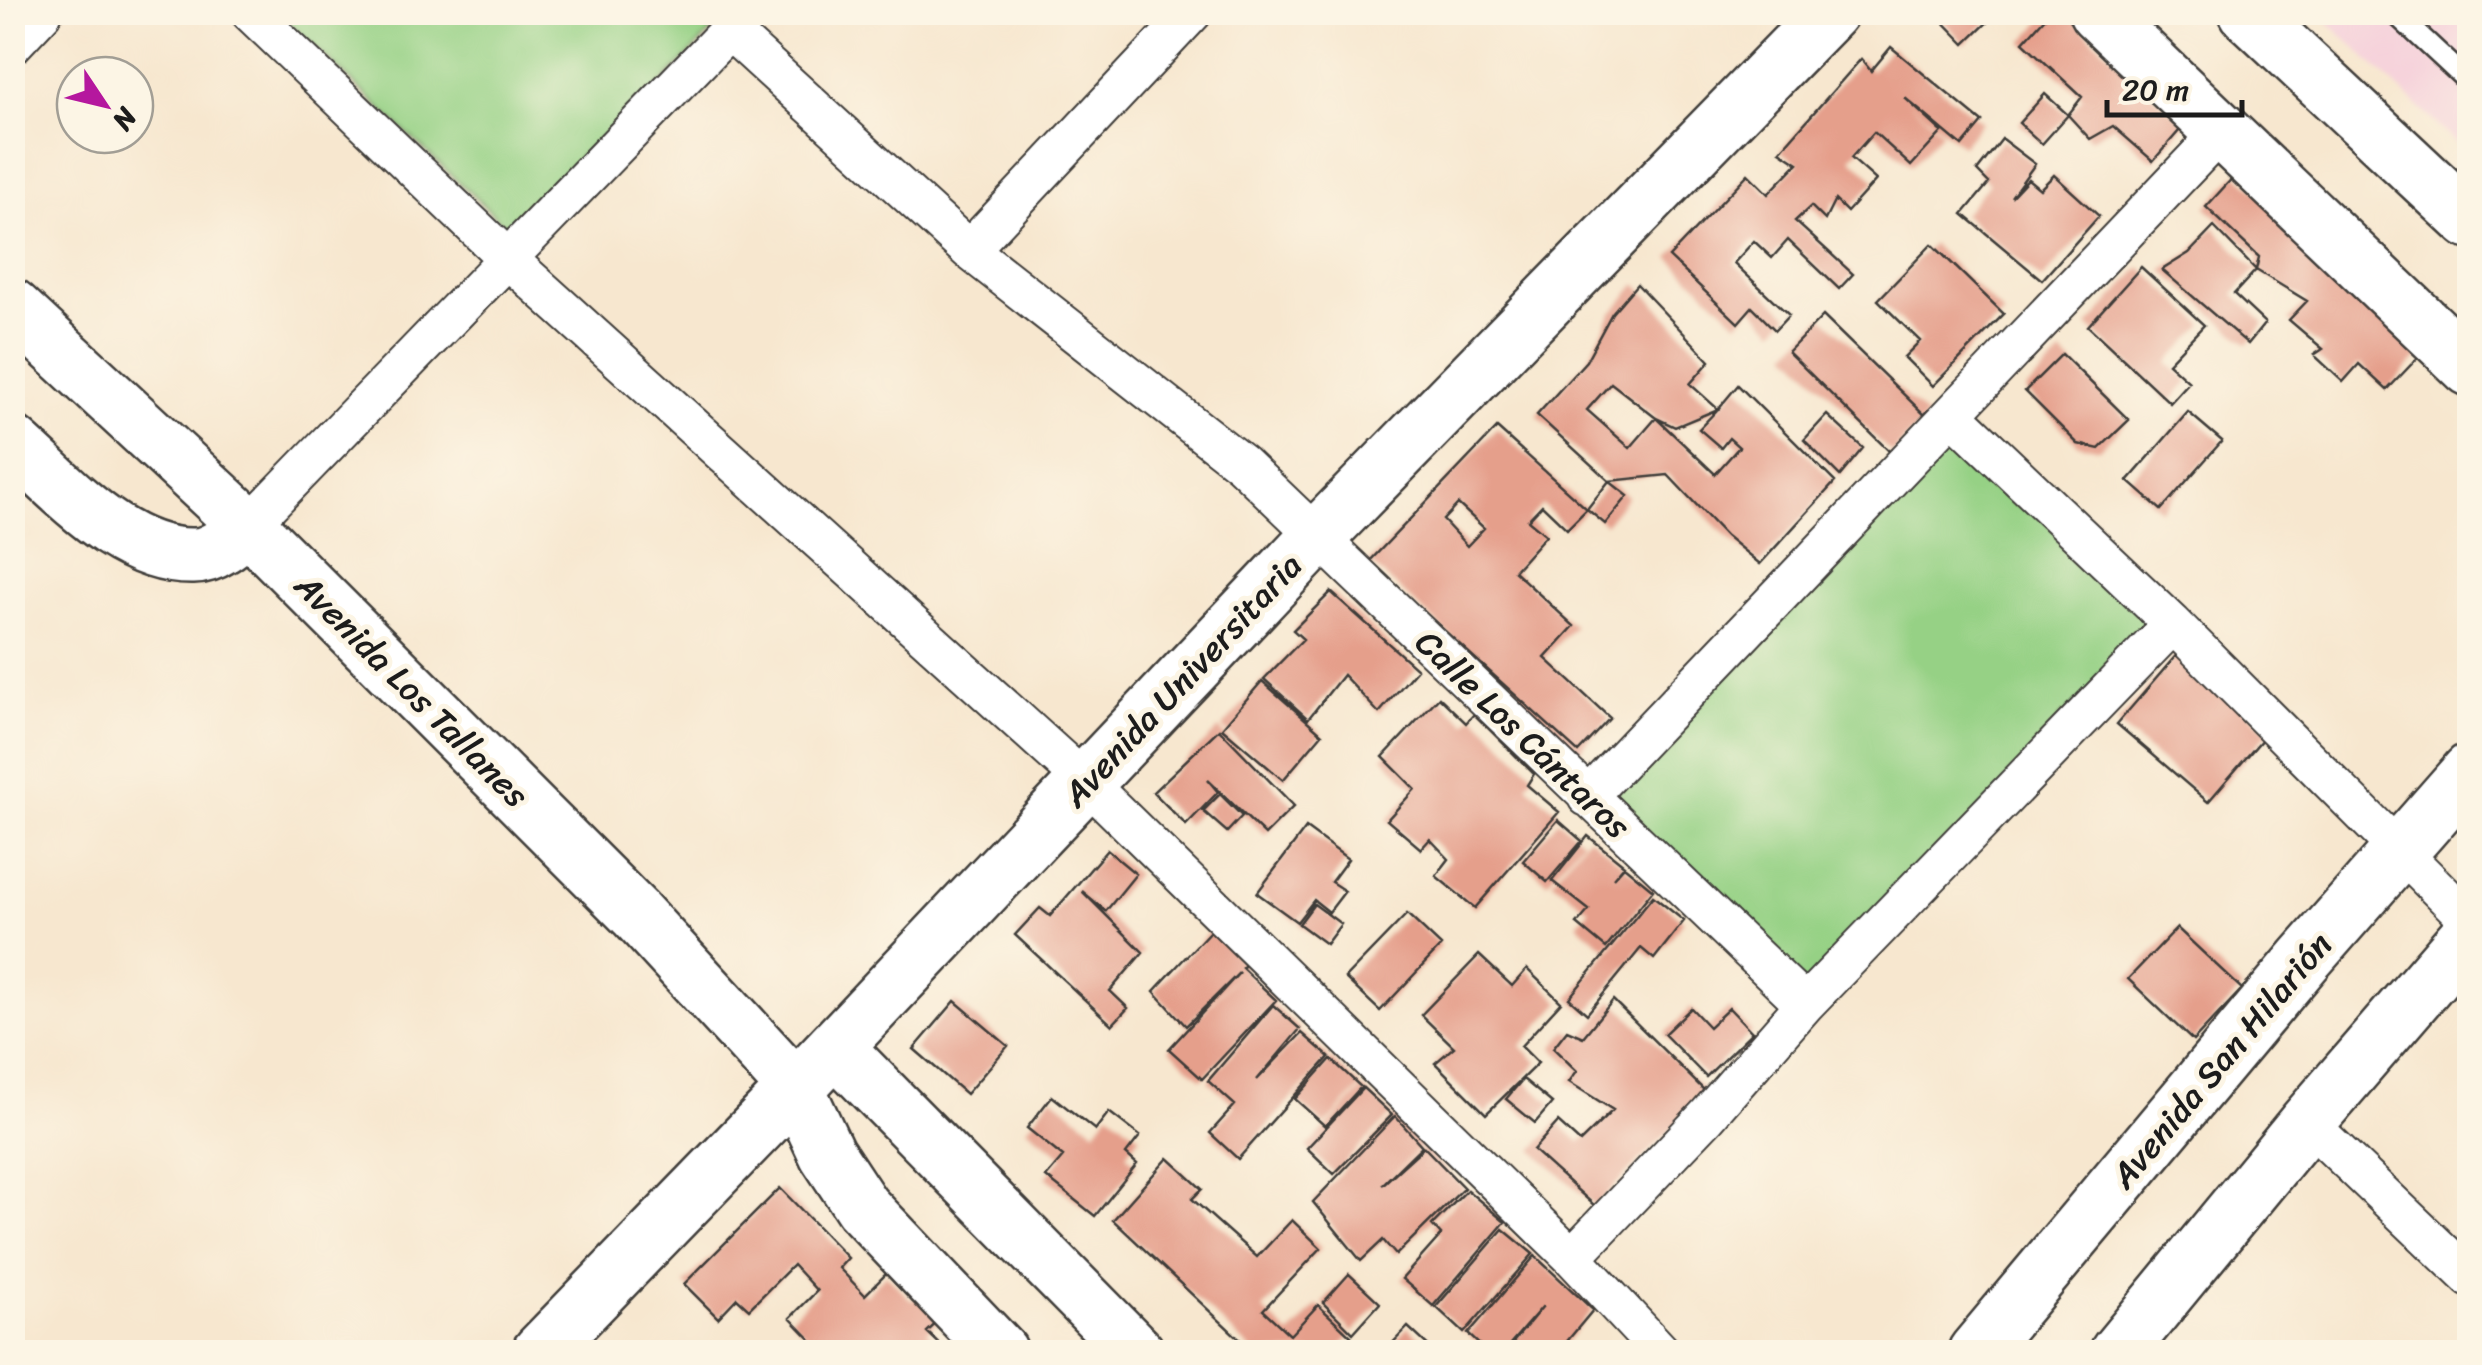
<svg xmlns="http://www.w3.org/2000/svg" width="2482" height="1365" viewBox="0 0 2482 1365" font-family="Sriracha,sans-serif">
  <style>
    .built { fill: #f5cfda }
    .green { fill: #96d185; stroke: #597650; stroke-width: 2.5 }
    .building { fill: #e59f8b; fill-rule: evenodd }
    .lines { fill: none; stroke-linecap: round; stroke-linejoin: round }
    .lane-casing { stroke: #3d3a37; stroke-width: 25 }
    .street-casing { stroke: #3d3a37; stroke-width: 42 }
    .secondary-casing { stroke: #3d3a37; stroke-width: 60 }
    .lane { stroke: #fff; stroke-width: 20 }
    .street { stroke: #fff; stroke-width: 38 }
    .secondary { stroke: #fff; stroke-width: 55 }
    .labels { text-anchor: middle; stroke-width: 10; stroke-linejoin: round; paint-order: stroke }
    .street-label { font-size: 35px; fill: #1c1c1c; stroke: #fcf5e5 }
  </style>
  <rect width="100%" height="100%" fill="#fcf5e5"/>
  <filter id="ink" filterUnits="userSpaceOnUse"><feTurbulence type="fractalNoise" baseFrequency=".01" numOctaves="2"/><feDisplacementMap in="SourceGraphic" scale="20" xChannelSelector="R" yChannelSelector="G"/><feConvolveMatrix kernelMatrix="1 2 1 2 8 2 1 2 1" color-interpolation-filters="sRGB"/></filter>
  <filter id="wash" filterUnits="userSpaceOnUse"><feTurbulence type="fractalNoise" baseFrequency=".0048" numOctaves="4" result="noise"/><feDisplacementMap in="SourceGraphic" scale="40" xChannelSelector="R" yChannelSelector="G"/><feGaussianBlur stdDeviation="2.25" result="paint"/><feColorMatrix in="noise" values="0 0 0 0 0 0 0 0 0 0 0 0 0 0 0 0 0 1.4 0 .05"/><feComposite in="paint" operator="in"/></filter>
  <g filter="url(#wash)">
    <rect width="100%" height="100%" fill="#f7e7cf"/>
    <path class="built" d="M2318 13H2469V155L2429 117Z"/>
    <path class="green" d="M278 13H729L517 237Z
      M1953 415 2173 624 1805 1004 1587 797Z"/>
    <g id="blocks">
      <path class="building" d="M1934 12H1995L1996 14 1965 44Z
        M2050 12H2065L2185 124 2153 161 2113 126 2090 139 2068 115 2042 144 2019 123 2045 94 2068 115 2082 97 2023 42Z
        M1891 47 1982 122 1962 146 1905 98 1942 132 1911 166 1874 132 1851 158 1876 180 1847 212 1835 200 1825 220 1811 206 1795 221 1853 274 1839 289 1788 240 1772 258 1754 241 1734 263 1789 315 1775 330 1752 307 1738 323 1669 257 1748 174 1768 194 1798 163 1780 151 1861 59 1871 71Z
        M2002 139 2035 164 2011 197 2028 179 2040 189 2054 175 2099 216 2042 280 1963 214 1989 183 1977 171Z
        M2237 173 2425 350 2387 390 2359 364 2343 382 2314 355 2323 349 2289 320 2307 301 2256 270 2259 257 2206 207Z
        M2214 227 2256 270 2234 294 2265 323 2248 344 2162 270 2189 253Z
        M1932 244 2004 314 1933 386 1904 357 1920 341 1878 300Z
        M2141 267 2204 325 2168 363 2189 382 2170 403 2088 326Z
        M1637 284 1710 361 1690 384 1718 409 1675 427 1656 418 1715 474 1739 447 1729 438 1721 448 1699 429 1718 409 1738 385 1835 482 1760 564 1726 536 1668 475 1609 481 1537 415 1586 361 1612 313ZM1611 383 1656 418 1630 448 1587 410Z
        M1823 316 1927 417 1892 454 1788 352Z
        M2062 354 2129 420 2099 449 2078 444 2025 391Z
        M2188 412 2222 441 2161 510 2128 481Z
        M1827 415 1863 448 1840 476 1804 440Z
        M1497 428 1587 509 1567 529 1542 505 1528 520 1546 535 1514 571 1574 626 1545 658 1610 718 1578 752 1369 562ZM1458 504 1484 528 1467 546 1443 520Z
        M1609 481 1628 496 1605 524 1587 509Z
        M1331 592 1417 669 1379 713 1343 675 1308 719 1264 679 1303 639 1293 630Z
        M2179 652 2269 731 2208 802 2117 724Z
        M1262 681 1322 734 1283 780 1222 728Z
        M1439 697 1466 723 1474 714 1534 774 1527 785 1559 812 1475 908 1436 876 1449 859 1430 839 1421 849 1387 820 1415 789 1383 757Z
        M1219 729 1294 806 1265 835 1208 780 1218 792 1186 825 1153 792Z
        M1220 794 1242 816 1227 832 1203 811Z
        M1558 820 1582 841 1547 882 1523 861Z
        M1306 828 1348 859 1331 882 1345 891 1329 912 1314 900 1297 922 1257 893Z
        M1588 836 1624 865 1613 878 1624 866 1653 890 1606 948 1577 924 1589 910 1552 881Z
        M1107 850 1136 874 1106 911 1082 891 1143 952 1110 991 1128 1008 1112 1025 1015 935 1040 908 1050 916Z
        M1653 896 1684 921 1654 959 1641 948 1587 1014 1569 998Z
        M1314 904 1341 924 1326 944 1299 924Z
        M1407 914 1441 946 1380 1011 1345 978Z
        M2177 928 2242 989 2193 1041 2128 979Z
        M1211 930 1245 965 1242 968 1276 1000 1202 1079 1169 1049 1240 972 1186 1026 1154 991Z
        M1479 955 1512 986 1527 969 1561 1002 1521 1046 1538 1063 1486 1114 1435 1063 1454 1047 1421 1015Z
        M1613 1000 1707 1093 1595 1206 1533 1150 1558 1122 1580 1142 1613 1110 1569 1082 1577 1071 1553 1048 1567 1030 1583 1037Z
        M955 1001 1008 1046 966 1094 914 1049Z
        M1273 1005 1300 1029 1257 1080 1302 1033 1329 1057 1238 1159 1210 1133 1235 1105 1208 1081Z
        M1691 1008 1709 1027 1729 1008 1752 1032 1706 1077 1664 1034Z
        M1331 1059 1361 1087 1325 1126 1295 1099Z
        M1523 1079 1552 1103 1535 1123 1506 1099Z
        M1363 1088 1392 1115 1334 1174 1307 1148Z
        M1052 1096 1095 1130 1109 1112 1140 1136 1126 1154 1137 1164 1095 1216 1046 1177 1063 1157 1027 1128Z
        M1395 1116 1422 1146 1382 1185 1424 1147 1464 1188 1396 1255 1383 1240 1361 1261 1313 1202Z
        M1168 1158 1202 1189 1192 1199 1257 1257 1292 1220 1321 1248 1263 1310 1290 1335 1318 1305 1351 1336 1335 1352H1253L1113 1220Z
        M780 1188 848 1258 839 1268 865 1295 886 1274 912 1301 920 1293 943 1317 927 1332 948 1352H807L815 1344 790 1318 817 1291 793 1265 749 1309 737 1298 718 1318 684 1284Z
        M1467 1190 1505 1222 1433 1306 1402 1279 1441 1235 1432 1225Z
        M1503 1229 1533 1254 1464 1333 1436 1307Z
        M1535 1256 1593 1310 1558 1352H1505L1543 1306 1503 1352H1487L1468 1334Z
        M1349 1274 1380 1303 1353 1333 1323 1303Z
        M1408 1327 1435 1352H1384Z"/>
    </g>
  </g>
  <g filter="url(#ink)">
    <use href="#blocks" fill-opacity="0" stroke="#3d3a37" stroke-width="2.5"/>
    <g class="lines">
      <defs>
        <path id="lane" d="M2394 12 2470 83"/>
        <path id="street" d="M250 12 509 260 1086 782 1572 1257 1661 1352
          M730 31 969 250 1242 464 1805 1004
          M12 45 43 12
          M969 250 1193 12
          M1953 415 2173 624 2470 921
          M248 526 744 15
          M1587 797 2221 132
          M2307 1122 2470 1278
          M1572 1257 1707 1116 1805 1004 2173 624"/>
        <path id="secondary" d="M2097 12 2470 368
          M2247 12 2470 221
          M12 307 248 526 635 913 796 1088 827 1154 862 1207 1000 1352
          M12 443C63 487 121 558 194 556 214 556 234 538 248 526
          M835 1047 1136 1352
          M540 1352 796 1088 1318 536 1830 12
          M1976 1352 2304 960 2470 771
          M2118 1352 2307 1122 2470 933"/>
      </defs>
      <use href="#lane" class="lane-casing"/>
      <use href="#street" class="street-casing"/>
      <use href="#secondary" class="secondary-casing"/>
      <use href="#lane" class="lane"/>
      <use href="#street" class="street"/>
      <use href="#secondary" class="secondary"/>
    </g>
  </g>
  <g class="labels">
    <g class="street-label">
      <text transform="translate(1182 680) rotate(-47)" y="12">Avenida Universitaria</text>
      <text transform="translate(412 690) rotate(45)" y="12">Avenida Los Tallanes</text>
      <text transform="translate(1523 734) rotate(44)" y="12">Calle Los Cántaros</text>
      <text transform="translate(2221 1060) rotate(-50)" y="12">Avenida San Hilarión</text>
    </g>
  </g>
  <rect width="2482" height="1365" fill="none" stroke="#fcf5e5" stroke-width="50"/>
  <g transform="translate(105 105) rotate(125)"><circle r="48" fill="#fcf5e5" stroke="#a29e95" stroke-width="2.5"/>
  <path d="M0-8L18 38L0 25L-18 38Z" fill="#b5179e"/>
  <text y="-15" font-size="28" font-weight="bold" text-anchor="middle" fill="#1c1c1c">N</text>
  </g>
  <path d="M2107 100v15h135v-15" fill="none" stroke="#1c1c1c" stroke-width="5"/>
  <text x="2122" y="100" font-size="30" fill="#1c1c1c" stroke="#fcf5e5" stroke-width="8" paint-order="stroke">20 m</text>
</svg>
